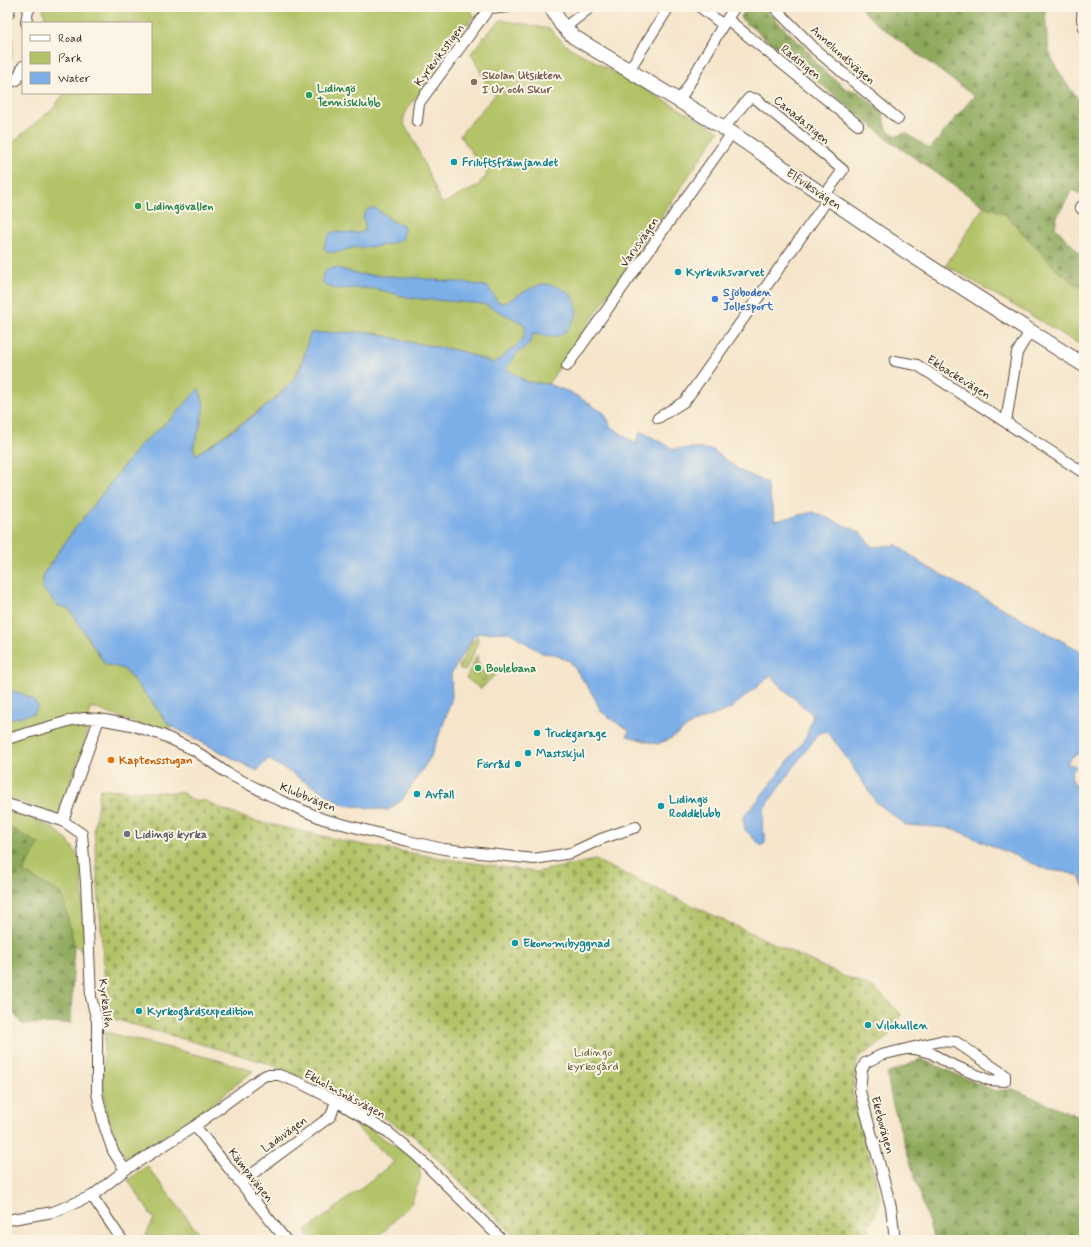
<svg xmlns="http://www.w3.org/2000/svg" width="1091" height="1247" viewBox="0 0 1091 1247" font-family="Mynerve,sans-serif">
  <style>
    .grass { fill: url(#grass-tufts); stroke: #767642 }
    .forest { fill: url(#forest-firs); stroke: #646a3d }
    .cemetery { fill: url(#cemetery-stones); stroke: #767642 }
    .park { fill: #b2c367; stroke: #767642 }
    .water { fill: #7baee8; stroke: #5b6c83 }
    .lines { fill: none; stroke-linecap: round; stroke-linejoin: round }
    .street-casing { stroke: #574638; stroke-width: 12 }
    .secondary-casing { stroke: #574638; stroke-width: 16 }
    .street { stroke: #fff; stroke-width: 10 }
    .secondary { stroke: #fff; stroke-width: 14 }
    .education-dot { fill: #8d6e63; stroke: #fcf5e5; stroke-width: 1.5 }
    .leisure-dot { fill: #2e9e5b; stroke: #fcf5e5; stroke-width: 1.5 }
    .culture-dot { fill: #0f9aa8; stroke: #fcf5e5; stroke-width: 1.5 }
    .shop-dot { fill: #3f7fe0; stroke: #fcf5e5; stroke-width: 1.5 }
    .food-dot { fill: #e8710a; stroke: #fcf5e5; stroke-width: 1.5 }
    .worship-dot { fill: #6b7280; stroke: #fcf5e5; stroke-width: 1.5 }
    .labels { text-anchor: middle; stroke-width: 4; stroke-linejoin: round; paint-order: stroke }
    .street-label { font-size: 12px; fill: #3b2a1e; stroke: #fcf5e5 }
    .education-label { font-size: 12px; font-weight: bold; fill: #785e54; stroke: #fcf5e5; text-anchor: start }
    .leisure-label { font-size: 12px; font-weight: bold; fill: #27864d; stroke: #fcf5e5; text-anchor: start }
    .culture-label { font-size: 12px; font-weight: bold; fill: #0d838f; stroke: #fcf5e5; text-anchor: start }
    .shop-label { font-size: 12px; font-weight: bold; fill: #366cbe; stroke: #fcf5e5; text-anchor: start }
    .food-label { font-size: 12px; font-weight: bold; fill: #c56008; stroke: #fcf5e5; text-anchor: start }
    .worship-label { font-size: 12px; font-weight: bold; fill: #5b616d; stroke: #fcf5e5; text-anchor: start }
    .park-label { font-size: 12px; fill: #5f5834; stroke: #fcf5e5 }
  </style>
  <defs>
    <pattern id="grass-tufts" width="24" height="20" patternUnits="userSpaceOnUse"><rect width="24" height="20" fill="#b2c367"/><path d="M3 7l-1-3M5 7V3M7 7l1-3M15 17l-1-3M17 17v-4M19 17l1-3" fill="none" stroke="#929f54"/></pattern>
    <pattern id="forest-firs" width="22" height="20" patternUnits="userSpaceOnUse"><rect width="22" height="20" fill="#8da95c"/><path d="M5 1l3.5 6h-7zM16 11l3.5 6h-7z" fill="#748a4b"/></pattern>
    <pattern id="cemetery-stones" width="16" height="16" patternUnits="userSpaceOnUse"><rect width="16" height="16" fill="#b2c367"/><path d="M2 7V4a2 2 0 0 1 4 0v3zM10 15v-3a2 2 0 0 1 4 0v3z" fill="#929f54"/></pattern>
  </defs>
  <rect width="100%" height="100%" fill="#fcf5e5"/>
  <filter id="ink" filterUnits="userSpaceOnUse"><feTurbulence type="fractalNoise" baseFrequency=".025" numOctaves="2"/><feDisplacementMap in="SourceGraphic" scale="8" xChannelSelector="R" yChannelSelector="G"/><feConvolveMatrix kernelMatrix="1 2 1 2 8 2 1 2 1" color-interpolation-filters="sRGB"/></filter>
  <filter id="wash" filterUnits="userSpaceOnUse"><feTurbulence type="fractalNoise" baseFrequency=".012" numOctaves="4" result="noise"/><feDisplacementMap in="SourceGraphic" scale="16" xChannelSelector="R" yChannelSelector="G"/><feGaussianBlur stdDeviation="0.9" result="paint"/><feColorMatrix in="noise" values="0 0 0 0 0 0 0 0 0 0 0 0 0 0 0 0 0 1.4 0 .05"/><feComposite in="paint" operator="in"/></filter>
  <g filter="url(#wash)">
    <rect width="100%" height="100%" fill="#f5e5cb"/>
    <path class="grass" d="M11 27C13 44 14 54 7 70V41Z
      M478 637C479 644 469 662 466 670L464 671 459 668V666L472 641Z
      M477 655 478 662 474 664 486 679 483 673 501 666 502 668 481 689 466 678Z"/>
    <path class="forest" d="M748 7H763L810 53 815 63 846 89 859 92 882 112 888 131 897 136 906 133 930 149 974 96 873 21 860 7H1045C1046 21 1046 36 1049 50 1051 62 1074 97 1084 104V196L1072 190 1057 217 1055 227 1084 258V290L1058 271 1005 214 984 206 893 143 740 18Z
      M7 827 15 830 39 844 23 872 62 894 74 945 71 1023 22 1024 7 1005Z
      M921 1059 995 1091 1013 1089 1084 1119V1240H934L892 1102 887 1074Z"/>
    <path class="cemetery" d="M100 789 183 793 192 800 206 801 219 808 251 820 358 844 434 857 536 872 595 860 843 976 875 988 902 1015 887 1038 858 1058 852 1093 881 1200 869 1228 872 1240H519L414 1136 345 1095 267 1063 107 1017 94 829Z"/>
    <path class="park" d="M45 7H469L474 16 438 60 440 70C430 81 408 104 404 117 402 124 407 129 411 134L442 204 476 187 487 175 460 135 495 95 485 81 471 53 488 32 501 20 550 29 567 46 719 131 548 384 527 382 501 366 460 351 409 342 370 332 311 333 303 360 294 378 270 403 196 455 193 448 200 427 199 389 174 416 140 445 71 534 44 573 57 605 69 609 105 664 124 669 152 702 169 725 172 736 91 707 84 745 58 815 7 797V148L29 128 53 109 64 93H151V23H46L43 8Z
      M984 206 1005 214 1058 271 1084 290V337L1079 344 946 265Z
      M478 662 486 679 481 681 474 664Z
      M7 810C42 824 66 825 81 864L86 956 74 944 62 894 23 872 39 844 15 830 7 827Z
      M105 1032 218 1060 253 1071 192 1120 126 1158C122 1151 117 1144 114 1136 100 1104 103 1067 105 1032Z
      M359 1122 417 1161 421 1176 411 1204 375 1240H312L306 1231 394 1162 361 1132 353 1123Z
      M147 1166 204 1240H143L154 1219 128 1180Z"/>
    <path class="water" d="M375 208 385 215 392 221 403 225 404 231 403 238C392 245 381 246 367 247 362 248 357 247 352 248 341 251 340 253 327 252L324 248 327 239 331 232 361 233 365 230V222L363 220 364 214 368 209Z
      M329 268H338L357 274 419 278 434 280 468 283 488 287 498 302 505 303C516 297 528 288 540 285 546 283 552 285 558 287 578 295 583 311 569 327 566 331 562 335 557 336 549 338 540 335 533 334L529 344 523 350 518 352 506 369 527 382 548 384 572 393 604 413 609 422V425L636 444 640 431 674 449 693 448 713 450 739 470 767 483 775 521 813 512 860 532 872 547 897 545 922 564 1084 653V752C1077 753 1070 757 1067 764L1073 765 1076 767 1071 771 1072 780 1082 794 1084 801V888L1079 876 1066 872 1048 870 951 828 906 825 876 802 840 748 826 731 818 734 764 808 762 828 765 834V843L761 846 745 830 743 817 758 800 806 738 813 715 778 684 771 675 730 709 693 723 670 739 657 744 627 736 629 731 628 729 614 721 601 711 592 693 569 660H566L554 654 542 653 509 632 480 633 473 637 451 674 452 697 443 725 430 758 402 800 388 810 344 805 268 759 257 771 169 725 152 702 124 669 105 664 69 609 57 605 42 588 44 573 71 534 140 445 174 416 199 388 204 405 200 427 193 448 196 455C227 433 271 408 294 379 303 367 306 347 310 333L370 332 409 342 460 351 493 363C500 360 502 357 508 352 518 345 528 338 524 324L484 304 411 298 376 289 363 288 337 289 326 286 322 282V276Z
      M7 689C18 693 33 695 38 707L34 713 7 720Z"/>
  </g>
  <g filter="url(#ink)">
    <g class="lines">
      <defs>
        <path id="street" d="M489 7 499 8 508 7
          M700 7 723 25
          M774 7 817 51 898 119
          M1083 7 1082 19 1084 28
          M727 19 858 125
          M26 23 28 11 31 7
          M564 28 591 7
          M629 70 669 7
          M7 83 17 80 23 66
          M680 100 723 25 735 7
          M417 121 419 103 490 7
          M724 128 749 98 756 99 843 170 824 196
          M1080 207 1084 211
          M895 361 917 365 1084 473
          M567 366 732 133
          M658 418 685 401 828 199
          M1006 422 1017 353 1030 331
          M7 739 72 720 85 718 99 719 131 725 162 735 194 750 227 773 279 800 323 819 408 841 444 849 534 859 571 853 601 839 636 827
          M7 804 63 821 82 834 86 882 91 997 97 1021V1093L104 1125 113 1151 125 1170
          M63 821 99 719
          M195 1126 286 1240
          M240 1183 331 1116 336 1101
          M92 1196 122 1240
          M7 1220 53 1212 92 1196 125 1170 195 1126 259 1079 266 1075H279L300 1083 336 1101 388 1132 417 1156 502 1240
          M895 1240 891 1207 860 1091 862 1070 865 1063 881 1055 940 1041 956 1042 1005 1075V1081L989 1080 948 1063 931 1053 910 1048"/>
        <path id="secondary" d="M551 7 561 24 574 37 732 133 904 250 1030 331 1084 365
          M7 12 8 7"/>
      </defs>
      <use href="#street" class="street-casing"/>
      <use href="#secondary" class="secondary-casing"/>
      <use href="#street" class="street"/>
      <use href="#secondary" class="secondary"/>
    </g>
  </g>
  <circle class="education-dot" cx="474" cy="82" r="4"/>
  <g class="leisure-dot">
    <circle cx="309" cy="95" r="4"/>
    <circle cx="138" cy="206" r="4"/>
    <circle cx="478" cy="668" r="4"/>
  </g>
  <g class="culture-dot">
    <circle cx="454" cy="162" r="4"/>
    <circle cx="678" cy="272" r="4"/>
    <circle cx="537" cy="733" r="4"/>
    <circle cx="528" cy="753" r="4"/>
    <circle cx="518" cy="764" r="4"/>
    <circle cx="417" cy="794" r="4"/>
    <circle cx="661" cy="806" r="4"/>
    <circle cx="515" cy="943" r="4"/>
    <circle cx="139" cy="1011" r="4"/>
    <circle cx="868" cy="1025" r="4"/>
  </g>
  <circle class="shop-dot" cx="715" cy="299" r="4"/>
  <circle class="food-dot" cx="111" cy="760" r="4"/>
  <circle class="worship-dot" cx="127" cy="834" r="4"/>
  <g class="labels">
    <g class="street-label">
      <text transform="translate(439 55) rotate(-53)" y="4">Kyrkviksstigen</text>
      <text transform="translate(843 55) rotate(42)" y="4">Annelundsvägen</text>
      <text transform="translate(801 62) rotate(39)" y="4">Radstigen</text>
      <text transform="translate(802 120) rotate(40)" y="4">Canadastigen</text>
      <text transform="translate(814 189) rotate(34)" y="4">Elfviksvägen</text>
      <text transform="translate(639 242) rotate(-55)" y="4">Varvsvägen</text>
      <text transform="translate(959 377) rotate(32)" y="4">Ekbackevägen</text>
      <text transform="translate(308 797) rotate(22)" y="4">Klubbvägen</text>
      <text transform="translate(106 1003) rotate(83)" y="4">Kyrkallén</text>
      <text transform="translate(345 1094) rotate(28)" y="4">Ekholmsnäsvägen</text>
      <text transform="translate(883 1125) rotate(75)" y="4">Ekebovägen</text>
      <text transform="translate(284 1134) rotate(-36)" y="4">Laduvägen</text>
      <text transform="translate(251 1175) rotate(52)" y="4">Kämpavägen</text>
    </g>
    <g class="education-label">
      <text x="482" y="79">Skolan Utsikten<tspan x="482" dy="14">I Ur och Skur</tspan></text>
    </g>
    <g class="leisure-label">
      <text x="317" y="92">Lidingö<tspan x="317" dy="14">Tennisklubb</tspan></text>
      <text x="146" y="210">Lidingövallen</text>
      <text x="486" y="672">Boulebana</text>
    </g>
    <g class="culture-label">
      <text x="462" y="166">Friluftsfrämjandet</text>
      <text x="686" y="276">Kyrkviksvarvet</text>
      <text x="545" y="737">Truckgarage</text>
      <text x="536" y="757">Mastskjul</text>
      <text x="510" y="768" text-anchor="end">Förråd</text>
      <text x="425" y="798">Avfall</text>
      <text x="669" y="803">Lidingö<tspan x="669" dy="14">Roddklubb</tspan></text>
      <text x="523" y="947">Ekonomibyggnad</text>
      <text x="147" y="1015">Kyrkogårdsexpedition</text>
      <text x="876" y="1029">Vilokullen</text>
    </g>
    <g class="shop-label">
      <text x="723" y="296">Sjöboden<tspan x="723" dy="14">Jollesport</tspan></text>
    </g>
    <g class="food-label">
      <text x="119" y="764">Kaptensstugan</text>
    </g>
    <g class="worship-label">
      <text x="135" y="838">Lidingö kyrka</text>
    </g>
    <g class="park-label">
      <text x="593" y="1056">Lidingö<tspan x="593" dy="14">kyrkogård</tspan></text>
    </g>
  </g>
  <rect width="1091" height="1247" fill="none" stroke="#fcf5e5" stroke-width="24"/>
  <rect x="22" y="22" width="130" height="72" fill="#fcf5e5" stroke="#afa495"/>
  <rect x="30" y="35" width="20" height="6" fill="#ffffff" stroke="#afa495"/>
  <text x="58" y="42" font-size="12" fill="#3b2a1e">Road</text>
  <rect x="30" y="52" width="20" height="12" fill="#b2c367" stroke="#afa495"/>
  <text x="58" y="62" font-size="12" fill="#3b2a1e">Park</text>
  <rect x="30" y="72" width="20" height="12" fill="#7baee8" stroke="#afa495"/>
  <text x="58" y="82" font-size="12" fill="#3b2a1e">Water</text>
</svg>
